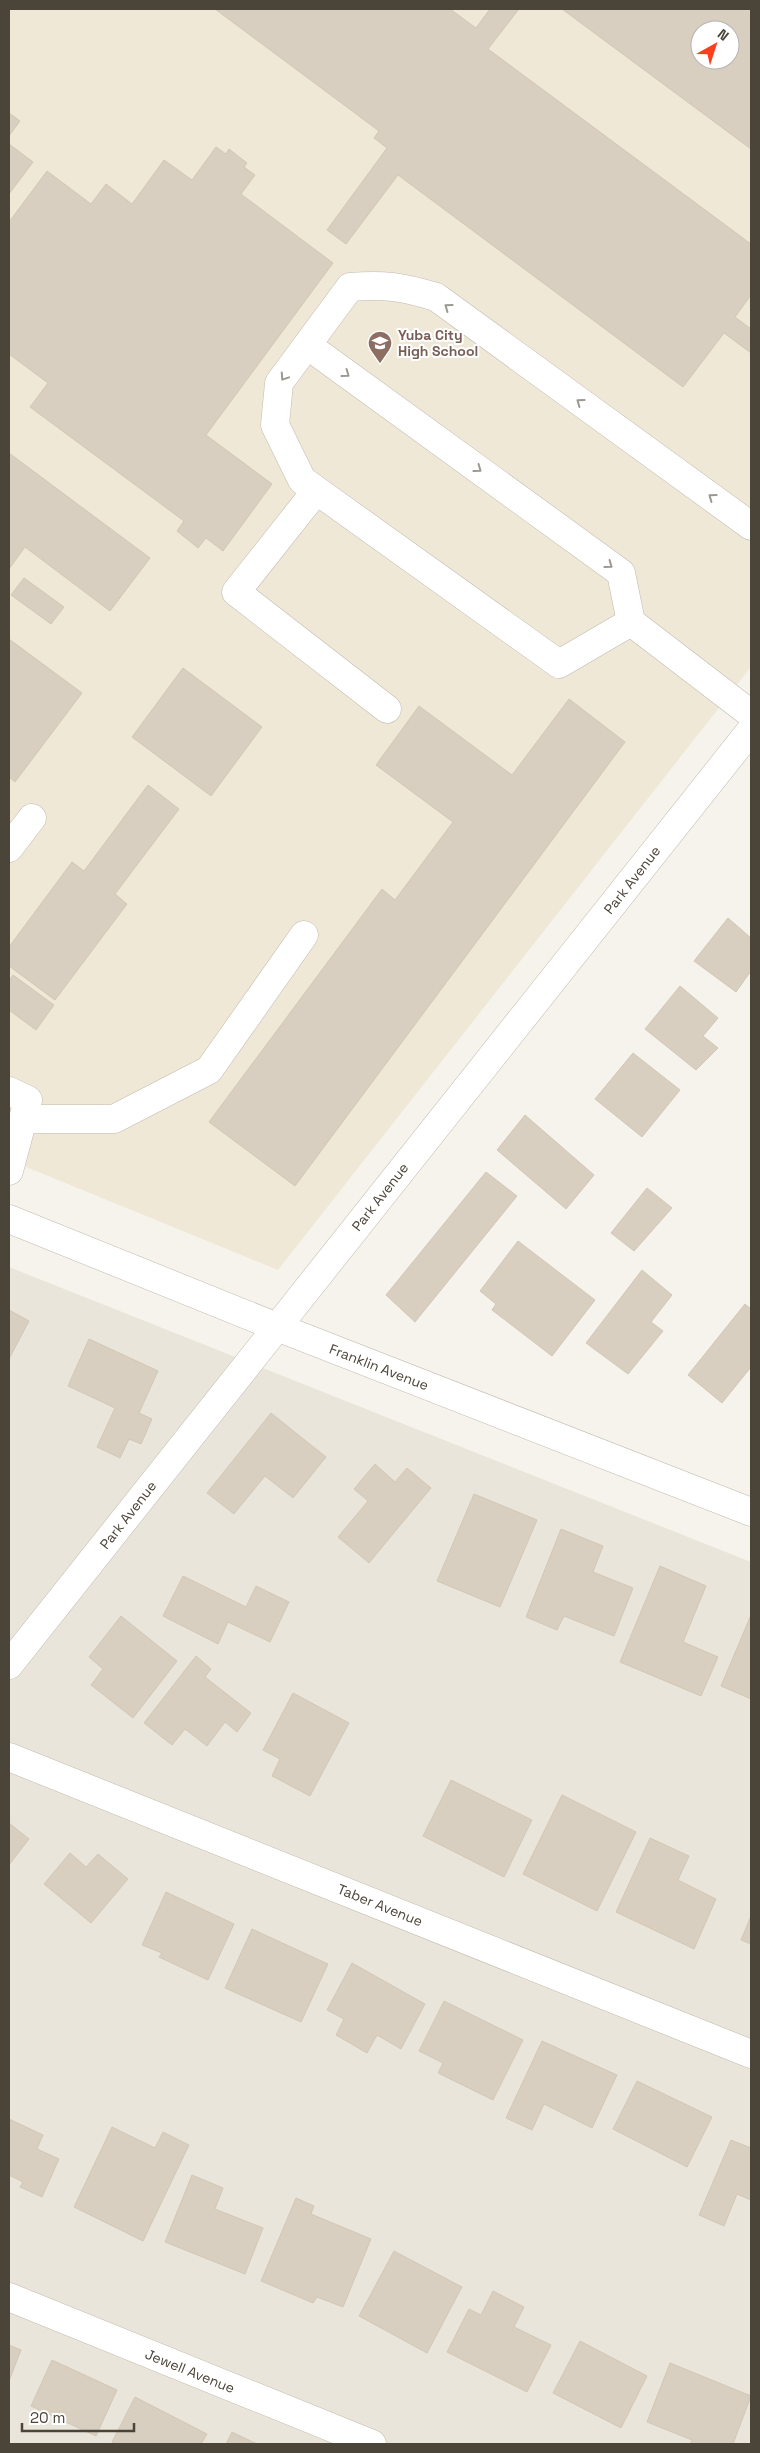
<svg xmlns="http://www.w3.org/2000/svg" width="760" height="2453" viewBox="0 0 760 2453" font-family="'Space Grotesk',sans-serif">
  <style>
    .residential { fill: #eae5da }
    .education { fill: #efe8d6; fill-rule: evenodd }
    .building { fill: #d8cfc1; stroke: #d3c7b4; fill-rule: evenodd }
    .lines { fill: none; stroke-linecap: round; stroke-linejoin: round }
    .minor-casing { stroke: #c2bbae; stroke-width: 29 }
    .minor { stroke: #fff; stroke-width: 28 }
    .oneway { stroke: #9c9892 }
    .labels { text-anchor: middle; stroke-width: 4; stroke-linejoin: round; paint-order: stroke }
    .education-label { font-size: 14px; font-weight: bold; fill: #785e54; stroke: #fff; text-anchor: start }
    .street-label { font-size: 14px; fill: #4b4439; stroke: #fff }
  </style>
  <rect width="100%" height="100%" fill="#f6f3ec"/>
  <path class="residential" d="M9 1267 751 1562V2444H9Z"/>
  <path class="education" d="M9 9H751V667L278 1270 9 1160ZM700 30H730V60H700Z"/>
  <path class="building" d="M215 9H450L476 28 490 9H519L488 49 751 244V295L735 317 751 329V353L724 333 683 387 398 175 346 244 327 230 387 148 374 138 379 131Z
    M562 9H751V149ZM700 30H730V60H700Z
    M9 113 20 121 9 136Z
    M9 144 33 162 9 194Z
    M216 147 226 154 229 149 247 163 244 167 255 175 241 194 333 263 206 435 272 484 223 551 206 538 198 548 177 531 184 521 30 407 48 383 9 354V222L47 171 91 204 106 184 132 204 164 160 192 180Z
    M9 453 150 558 110 611 25 547 9 569Z
    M24 578 64 607 51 624 11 595Z
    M9 639 82 693 15 782 9 777Z
    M183 668 262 727 211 796 132 737Z
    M569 699 625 742 295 1186 209 1122 382 889 395 900 453 822 376 765 419 706 512 775Z
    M148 785 179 809 115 894 127 904 55 1000 9 966V947L72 862 84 871Z
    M728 918 751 938V971L736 992 694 961Z
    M13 975 54 1005 36 1030 9 1010V981Z
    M680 986 718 1018 703 1036 718 1048 696 1070 645 1029Z
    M633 1053 680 1090 642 1137 595 1099Z
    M525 1115 594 1175 566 1209 497 1150Z
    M486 1172 517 1196 415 1322 386 1295Z
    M647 1188 672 1208 634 1251 611 1233Z
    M518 1241 595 1300 552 1356 492 1310 496 1304 480 1291Z
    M642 1270 672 1295 651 1322 663 1331 628 1374 586 1343Z
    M745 1304 751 1309V1367L722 1403 688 1375Z
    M9 1310 29 1321 9 1359Z
    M89 1339 158 1371 139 1413 152 1419 141 1444 129 1439 120 1458 97 1447 115 1408 68 1386Z
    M271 1413 326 1457 293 1498 265 1476 234 1514 207 1493Z
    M375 1464 395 1482 407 1468 431 1488 369 1563 338 1537 368 1501 354 1489Z
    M474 1494 537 1520 500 1607 437 1581Z
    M561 1529 603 1546 593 1572 633 1588 614 1636 564 1616 557 1630 526 1617Z
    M660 1566 706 1586 683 1642 718 1657 701 1696 620 1662Z
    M183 1576 246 1607 256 1586 289 1602 270 1642 228 1622 218 1644 163 1616Z
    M751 1615V1699L721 1686Z
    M121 1616 177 1661 133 1718 91 1685 103 1669 89 1657Z
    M196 1656 211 1669 205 1677 251 1713 237 1732 225 1722 207 1746 185 1729 172 1745 144 1723Z
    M293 1693 349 1723 310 1796 272 1776 280 1759 263 1750Z
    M451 1780 532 1820 504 1877 423 1836Z
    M562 1795 636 1832 597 1911 523 1874Z
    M9 1823 29 1839 9 1865Z
    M650 1838 689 1856 678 1880 716 1899 694 1949 616 1912Z
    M70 1853 86 1867 98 1854 128 1879 91 1923 44 1884Z
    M166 1892 234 1924 208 1980 159 1957 162 1953 142 1945Z
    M751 1916V1944L741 1940Z
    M252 1929 328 1964 301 2022 225 1988Z
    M352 1963 425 2004 401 2049 377 2035 367 2053 336 2035 344 2019 327 2010Z
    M444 2001 523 2040 493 2100 438 2073 443 2063 419 2051Z
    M542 2041 617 2075 592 2128 544 2104 532 2130 506 2118Z
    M637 2081 712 2117 687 2167 613 2129Z
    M9 2119 43 2135 37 2149 59 2159 42 2197 20 2187 23 2182 9 2175Z
    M112 2127 155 2148 163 2132 189 2145 143 2241 74 2207Z
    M731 2140 751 2148V2200L737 2194 724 2226 699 2215Z
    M192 2175 223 2188 215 2209 263 2228 245 2274 165 2242Z
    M296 2198 314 2206 311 2214 371 2239 343 2307 317 2297 313 2303 261 2281Z
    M394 2251 462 2287 427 2353 359 2316Z
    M493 2291 524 2307 514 2327 551 2345 527 2392 447 2352 469 2309 481 2315Z
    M580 2341 647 2376 621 2428 553 2393Z
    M9 2345 21 2350 9 2381Z
    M52 2360 117 2390 96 2436 31 2406Z
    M670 2363 751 2396 733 2444H690L692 2440 647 2422Z
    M135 2397 207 2434 201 2444H116L112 2442Z
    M232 2432 257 2444H226Z"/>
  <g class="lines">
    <defs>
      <path id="minor" d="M307 345 621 573 631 622
        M316 491 236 592 387 709
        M751 526 436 297C403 287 385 284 350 287L279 383 275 425 302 480 559 664 631 622 751 714
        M9 848 32 818
        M9 1091 28 1100 9 1171
        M23 1119H114L209 1070 304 935
        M9 1219 277 1327 751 1512
        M9 1665 751 730
        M9 1757 751 2054
        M9 2297 372 2444"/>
    </defs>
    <use href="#minor" class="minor-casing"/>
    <use href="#minor" class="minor"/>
  </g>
  <defs><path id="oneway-chevron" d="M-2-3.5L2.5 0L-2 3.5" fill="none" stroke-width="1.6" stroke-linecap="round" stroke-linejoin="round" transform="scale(1.25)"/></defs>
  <g class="oneway">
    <use href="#oneway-chevron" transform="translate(448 307) rotate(-144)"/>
    <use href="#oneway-chevron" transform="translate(346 374) rotate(36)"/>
    <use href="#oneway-chevron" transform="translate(284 377) rotate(124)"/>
    <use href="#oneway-chevron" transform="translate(580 402) rotate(-144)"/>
    <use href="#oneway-chevron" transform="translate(478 469) rotate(36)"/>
    <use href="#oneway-chevron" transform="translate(712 497) rotate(-144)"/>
    <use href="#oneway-chevron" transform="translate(609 565) rotate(36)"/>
  </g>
  <defs>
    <symbol id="school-pin" viewBox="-11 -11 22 30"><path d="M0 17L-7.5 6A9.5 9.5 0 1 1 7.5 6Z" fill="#8d6e63" stroke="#fff"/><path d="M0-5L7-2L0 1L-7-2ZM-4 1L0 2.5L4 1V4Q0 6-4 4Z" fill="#fff"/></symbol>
  </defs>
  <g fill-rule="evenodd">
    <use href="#school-pin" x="366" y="329" width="28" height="38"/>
  </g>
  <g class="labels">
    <g class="education-label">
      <text x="398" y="340">Yuba City<tspan x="398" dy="16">High School</tspan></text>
    </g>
    <g class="street-label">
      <text transform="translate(632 880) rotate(-52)" y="5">Park Avenue</text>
      <text transform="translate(380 1197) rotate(-52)" y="5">Park Avenue</text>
      <text transform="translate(379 1367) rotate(21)" y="5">Franklin Avenue</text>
      <text transform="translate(128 1515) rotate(-52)" y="5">Park Avenue</text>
      <text transform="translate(380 1905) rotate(22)" y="5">Taber Avenue</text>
      <text transform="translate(190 2371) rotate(22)" y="5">Jewell Avenue</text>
    </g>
  </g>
  <rect width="760" height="2453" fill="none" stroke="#4b4439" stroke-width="20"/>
  <g transform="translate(715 45) rotate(39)"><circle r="24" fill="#ffffff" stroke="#b7b4b0"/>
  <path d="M0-4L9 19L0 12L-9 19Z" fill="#fc3f1d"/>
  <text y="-8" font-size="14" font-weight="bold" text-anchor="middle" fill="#4b4439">N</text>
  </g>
  <path d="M22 2423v8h112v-8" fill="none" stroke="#4b4439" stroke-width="2.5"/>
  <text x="30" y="2423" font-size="15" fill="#4b4439" stroke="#ffffff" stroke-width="4" paint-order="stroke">20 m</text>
</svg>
